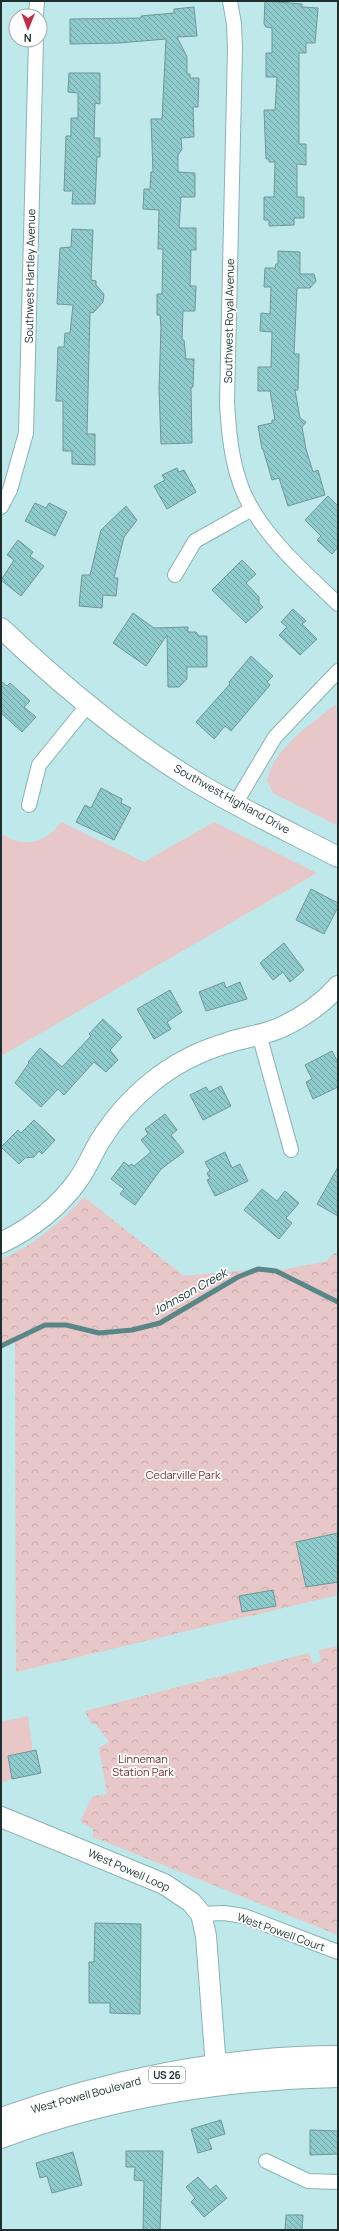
<svg xmlns="http://www.w3.org/2000/svg" width="339" height="2231" viewBox="0 0 339 2231" font-family="Manrope,sans-serif">
  <style>
    .green { fill: #e8c7c8 }
    .forest { fill: url(#forest-crowns) }
    .lines { fill: none; stroke-linecap: round; stroke-linejoin: round }
    .stream { stroke: #598788; stroke-width: 5 }
    .building { fill: url(#building-back-hatch); stroke: #709798 }
    .street-casing { stroke: #8ab3b3; stroke-width: 16 }
    .secondary-casing { stroke: #8ab3b3; stroke-width: 22 }
    .primary-casing { stroke: #8ab3b3; stroke-width: 24 }
    .street { stroke: #fff; stroke-width: 14 }
    .secondary { stroke: #fff; stroke-width: 20 }
    .primary { stroke: #fff; stroke-width: 22 }
    .labels { text-anchor: middle; stroke-width: 3.5; stroke-linejoin: round; paint-order: stroke }
    .shield { fill: #fff; stroke: #626d6e; stroke-width: 1 }
    .shield-label { font-size: 10px; font-weight: bold; fill: #1f2f30 }
    .street-label { font-size: 11px; fill: #1f2f30; stroke: #fff }
    .park-label { font-size: 11px; fill: #6e2d33; stroke: #fff }
    .water-label { font-size: 12px; font-style: italic; fill: #133233; stroke: #fff }
  </style>
  <defs>
    <pattern id="forest-crowns" width="20" height="18" patternUnits="userSpaceOnUse"><rect width="20" height="18" fill="#e8c7c8"/><path d="M2 6a3 3 0 1 1 6 0M12 15a3 3 0 1 1 6 0" fill="none" stroke="#c7abac"/></pattern>
    <pattern id="building-back-hatch" width="6" height="6" patternUnits="userSpaceOnUse"><rect width="6" height="6" fill="#8fcbcc"/><path d="M-1 5l2 2M0 0l6 6M5-1l2 2" fill="none" stroke="#74a5a6"/></pattern>
  </defs>
  <rect width="100%" height="100%" fill="#bee8e9"/>
  <path class="green" d="M335 705 338 708V826L273 793 267 781C272 750 312 723 335 705Z
    M61 822 144 862 214 822 317 873 1 1056V838L4 835C25 849 47 842 61 822Z
    M28 1716 33 1751 8 1756 12 1779 1 1783V1722Z"/>
  <path class="forest" d="M84 1197 184 1276 258 1269 276 1271 327 1261 338 1250V1595L16 1672 15 1340 1 1346V1260C34 1244 60 1224 84 1197Z
    M338 1646V1935L93 1837V1829L80 1821 93 1796 107 1794 99 1748 109 1742 95 1723 91 1724 85 1711 309 1653 313 1664 321 1661 319 1650Z"/>
  <g class="lines">
    <path class="stream" d="M1 1346 45 1325H66L99 1333 132 1330 160 1323 238 1277 258 1269 276 1271 338 1302"/>
  </g>
  <path class="building" d="M265 1 302 4V7L318 8 315 43H306V53H299V144H306V165L297 164V197H304V218H294V225L269 226V220H264V197H274L275 162H269V159H266L264 110H275L277 77H266V53H272V28L266 27 264 24Z
    M194 7 197 36 177 37 187 57V74H190V78H199L198 107H193L194 137 181 138 182 149 178 155V172L195 173V197H181L179 228H196V250H191L190 286H196L195 311H183L182 340H184L186 359H194L193 387H191L192 443 161 444 159 389 161 327 160 315H157V294H162L163 249H158L159 210 143 209 144 189H150L151 172H153L151 119H162L166 39 119 43 70 44V19L141 18V16L174 13V9Z
    M69 73H100V104L95 103 94 138H100V157H97L95 204H72L73 191H64L66 136H71V118H78V93L68 92Z
    M72 229 93 230 91 280 96 281V285L104 294 103 302 93 313 90 312 87 434H95V465L72 464V451H63V401H56L58 347H64L65 333H70L73 305 57 304 60 248 71 247Z
    M278 251 300 252V274H314L316 281 310 288H297L294 354H299L298 390H295L300 418 306 422 302 427 306 449 313 472 318 470 325 495 288 506 279 478 272 480 263 449H262L258 426 272 423V420H275L270 391H258V367H271L272 332 260 331 261 313 270 314 271 287H264L265 268H275L276 264H278Z
    M177 468 179 472 184 470 196 492 167 509 154 486 165 480 162 475Z
    M328 496 338 506V547L332 554 317 540 321 536 305 520Z
    M35 503 46 508 49 503 67 512 55 536 25 521Z
    M126 506 137 520 124 537 114 578H118L116 596 103 595 102 608 79 606 82 575H90L101 530Z
    M18 540 33 552 30 556 44 566 21 596 1 580 14 560 7 555Z
    M242 560 256 574 246 583 259 597V603L263 607 246 623 212 590Z
    M293 609 306 621 302 624 317 639 300 655 279 635 287 627 281 622Z
    M133 613 154 628 188 627V632H196L199 636H207V667H187V679L179 687H168L167 635 146 666 113 643Z
    M251 656 273 676 267 682 270 685 231 731 225 726 214 739 196 722 230 684 229 682Z
    M1 681 7 686 10 683 30 701 24 707 36 717 22 732 1 713Z
    M101 788 122 799 121 803 131 808 114 840 76 822 85 805 91 808Z
    M311 889 338 903V907L324 934 296 920Z
    M284 943 304 970 290 982 283 972 273 980 260 963Z
    M224 982 226 988 240 982 247 999 206 1011 199 992Z
    M170 990 182 1012 167 1022 171 1029 154 1039 137 1009Z
    M103 1019 122 1037 110 1050 118 1060 106 1072 94 1062 64 1095 58 1089 41 1107 15 1083 29 1063 28 1062 40 1048 62 1067 91 1036 89 1034Z
    M332 1051 338 1063V1087L313 1099 306 1082 312 1079 305 1065Z
    M221 1086 231 1106 203 1120 190 1095 206 1087 209 1092Z
    M165 1114 177 1130 171 1135 184 1152 161 1169 135 1205 120 1194 124 1189 111 1179 124 1162 129 1166 131 1164 134 1166 151 1152 141 1140 148 1134 145 1129Z
    M34 1120 55 1140 42 1154 39 1151 34 1157 25 1158 19 1164 1 1147 18 1130 21 1133Z
    M225 1152 232 1168 240 1164 248 1181 215 1196 207 1180 210 1179 207 1173 210 1171 205 1162Z
    M338 1167V1216L317 1204Z
    M262 1189 277 1201 285 1191 299 1203 286 1218 292 1223 279 1239 244 1210Z
    M338 1533V1582L306 1587 296 1542Z
    M273 1590 276 1606 242 1612 239 1596Z
    M36 1750 41 1773 12 1779 8 1756Z
    M95 1923 141 1924 140 2014 110 2013V2003H89V1962H94Z
    M221 2120 225 2134 208 2139 212 2149 198 2153 191 2129Z
    M310 2130 338 2131V2154L310 2155Z
    M126 2151H163L160 2230H143L144 2181 134 2180 135 2167H126Z
    M73 2152 82 2185 52 2193 47 2176 40 2178 36 2163Z
    M198 2177 210 2190 216 2185 227 2198 204 2217 191 2202 195 2198 186 2187Z
    M286 2215H303L302 2230H285Z"/>
  <g class="lines">
    <defs>
      <path id="street" d="M230 1 234 24 235 48 227 403C229 439 233 478 252 509 274 546 308 575 338 604
        M36 16 37 1
        M1 507 10 490 26 433 36 40
        M175 575 195 541 252 509
        M235 804 275 737 338 671
        M29 805 39 765 87 706
        M259 1034 291 1150
        M201 1914 224 1913 244 1916 338 1952
        M266 2161 308 2181 338 2182"/>
      <path id="secondary" d="M1 628C59 683 120 735 188 777 236 807 288 831 338 857
        M1 1243C32 1228 58 1208 78 1180 87 1168 92 1154 100 1141 114 1118 131 1099 152 1082 174 1064 200 1051 227 1043 245 1037 265 1035 282 1027 303 1017 323 1003 338 986
        M1 1817 164 1884 191 1902 201 1914 206 1936 217 2081"/>
      <path id="primary" d="M1 2119C108 2081 225 2057 338 2057
        M1 2137C107 2097 225 2078 338 2076"/>
    </defs>
    <use href="#street" class="street-casing"/>
    <use href="#secondary" class="secondary-casing"/>
    <use href="#primary" class="primary-casing"/>
    <use href="#street" class="street"/>
    <use href="#secondary" class="secondary"/>
    <use href="#primary" class="primary"/>
  </g>
  <g class="labels">
    <rect class="shield" x="149" y="2067" width="36" height="16" rx="3"/>
    <g class="shield-label">
      <text x="167" y="2079">US 26</text>
    </g>
    <g class="street-label">
      <text transform="translate(30 276) rotate(-89)" y="4">Southwest Hartley Avenue</text>
      <text transform="translate(229 321) rotate(-89)" y="4">Southwest Royal Avenue</text>
      <text transform="translate(232 799) rotate(29)" y="4">Southwest Highland Drive</text>
      <text transform="translate(129 1870) rotate(24)" y="4">West Powell Loop</text>
      <text transform="translate(281 1932) rotate(20)" y="4">West Powell Court</text>
      <text transform="translate(86 2095) rotate(-15)" y="4">West Powell Boulevard</text>
    </g>
    <g class="park-label">
      <text x="183" y="1479">Cedarville Park</text>
      <text x="143" y="1763">Linneman<tspan x="143" dy="13">Station Park</tspan></text>
    </g>
    <g class="water-label">
      <text transform="translate(190 1292) rotate(-29)" y="4">Johnson Creek</text>
    </g>
  </g>
  <rect width="339" height="2231" fill="none" stroke="#1f2f30" stroke-width="4"/>
  <g transform="translate(28 28) rotate(181)"><circle r="19" fill="#ffffff" stroke="#a5acac"/>
  <path d="M0-3L7 15L0 10L-7 15Z" fill="#bf2e46"/>
  <text y="-6" font-size="11" font-weight="bold" text-anchor="middle" fill="#1f2f30">N</text>
  </g>
</svg>
